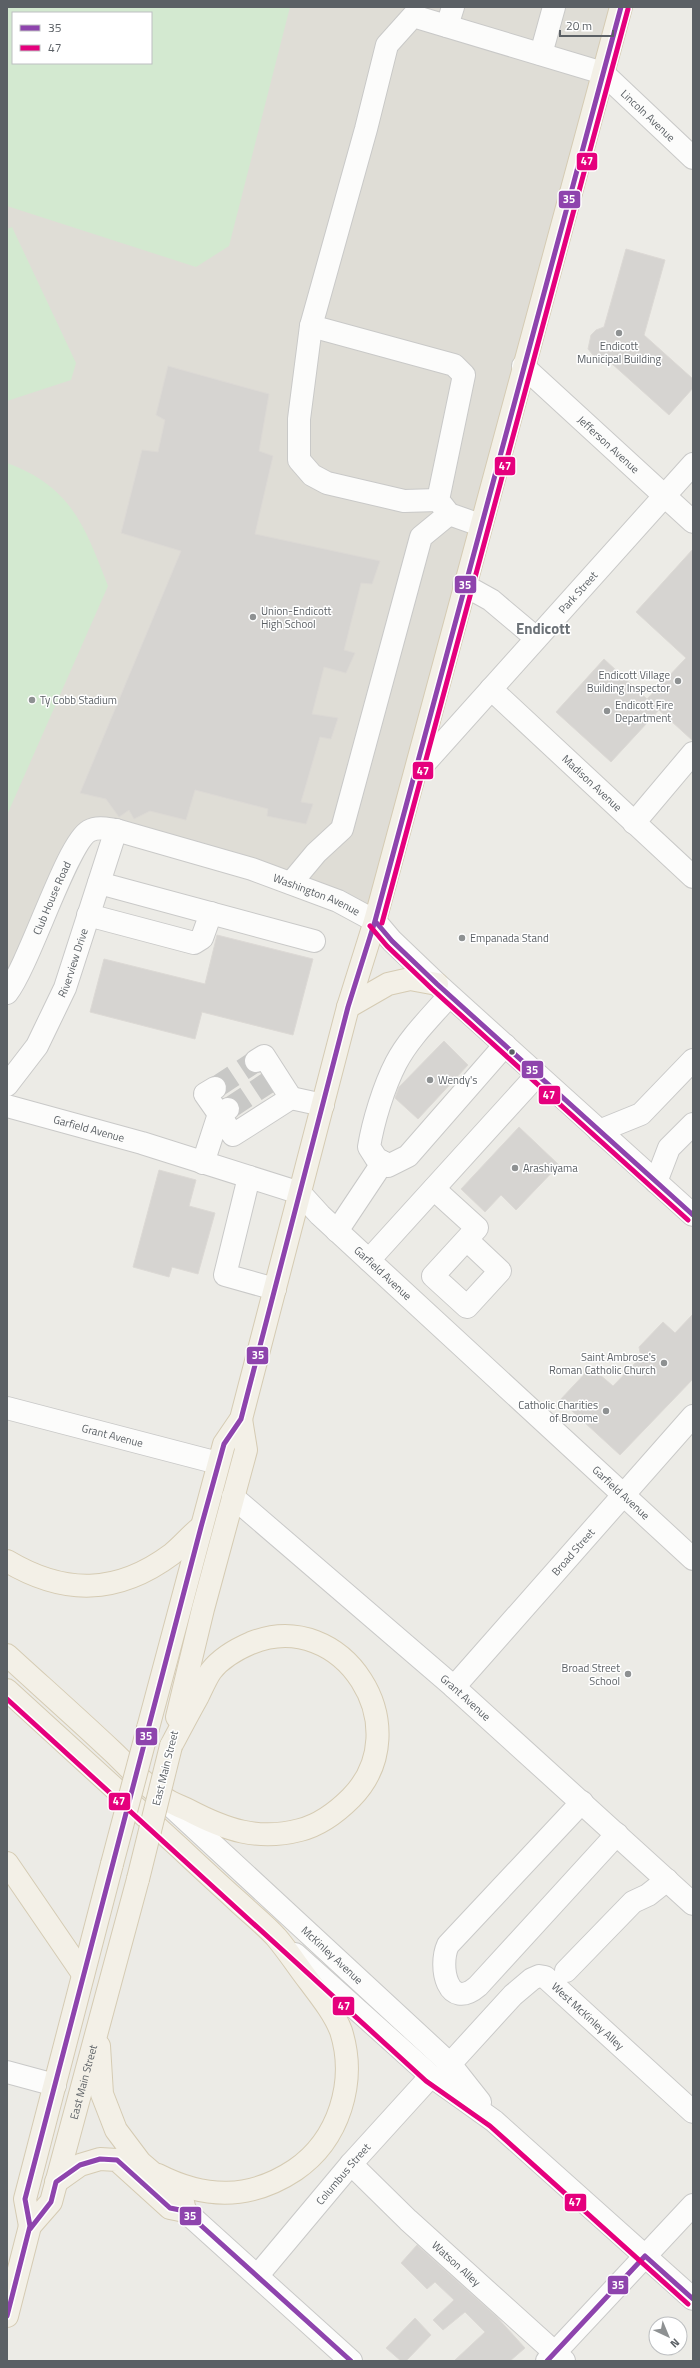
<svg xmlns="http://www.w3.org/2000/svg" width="700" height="2368" viewBox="0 0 700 2368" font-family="'Titillium Web',sans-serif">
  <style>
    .education { fill: #dfddd6; fill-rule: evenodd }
    .green { fill: #d3e9d0; fill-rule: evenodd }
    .building { fill: #d6d4d1; stroke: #dcd9d5 }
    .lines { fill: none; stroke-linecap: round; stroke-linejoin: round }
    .minor-tunnel { stroke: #c8c8c6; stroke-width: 22; stroke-dasharray: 22 11; stroke-linecap: butt }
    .minor-casing { stroke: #c9c9c8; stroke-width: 24 }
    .major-casing { stroke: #d5cbb3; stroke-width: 24 }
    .minor { stroke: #fcfcfb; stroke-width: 22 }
    .major { stroke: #f3f0e7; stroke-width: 22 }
    .major-bridge-casing { stroke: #d5cbb3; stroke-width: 24; stroke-linecap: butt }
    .major-bridge { stroke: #f3f0e7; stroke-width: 22 }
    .bus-1-casing { stroke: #fff; stroke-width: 8 }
    .bus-2-casing { stroke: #fff; stroke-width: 8 }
    .bus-1 { stroke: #8e44ad; stroke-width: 5 }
    .bus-2 { stroke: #e5007d; stroke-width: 5 }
    .poi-dot { fill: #8e9192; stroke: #fff; stroke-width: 1.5 }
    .bus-dot { fill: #5b6065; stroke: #fff; stroke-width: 1.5 }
    .labels { text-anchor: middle; stroke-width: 3; stroke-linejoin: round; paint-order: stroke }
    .street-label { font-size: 11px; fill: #5b6065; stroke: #fff }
    .poi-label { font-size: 11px; fill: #5b6065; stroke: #fff; text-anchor: start }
    .district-label { font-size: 15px; font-weight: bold; fill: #6c7277; stroke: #fff }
    .line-badge { stroke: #fff; stroke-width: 1.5 }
    .badge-label { font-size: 11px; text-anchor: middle; font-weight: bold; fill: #fff }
  </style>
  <rect width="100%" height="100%" fill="#ecebe6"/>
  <path class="education" d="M7 7H621L375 921 98 828 7 993ZM13 13H151V63H13Z"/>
  <path class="green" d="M7 7H290L229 246 196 267 7 206ZM13 13H151V63H13Z
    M12 227 76 363 71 380 7 401V229Z
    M7 463C72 487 85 527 108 586L7 815Z"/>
  <path class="building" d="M626 249 665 260 644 335 693 379V388L669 415 610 362 597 360 588 349 591 335 596 330 604 327Z
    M168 366 269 394 259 451 273 456 255 534 380 561 372 584 361 583 344 650 355 653 346 673 324 667 312 714 338 718 331 739 320 737 301 802 313 804 306 824 267 816 268 809 195 790 186 820 150 811 134 819 129 810 119 817 106 799 80 793 181 551 121 533 142 450 158 452 165 420 156 415Z
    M693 549V741L659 710 611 762 556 712 604 659 647 699 686 658 636 612Z
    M217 935 313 959 293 1035 202 1012 195 1039 90 1012 104 959 205 984Z
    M444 1041 468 1065 418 1119 395 1098 399 1087Z
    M519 1127 559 1165 516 1210 501 1195 485 1212 461 1189Z
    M159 1170 196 1180 189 1206 215 1213 198 1274 172 1267 169 1277 133 1267Z
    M693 1314V1379L620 1455 560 1400 591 1367 613 1386 641 1357 639 1347 663 1322 675 1333Z
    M417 2245 496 2316 525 2348 510 2361H454L485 2332 465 2312 443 2330 433 2320 454 2300 435 2282 427 2289 401 2263Z
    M415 2318 431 2335 406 2361H401L386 2348Z"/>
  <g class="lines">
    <path class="minor-tunnel" d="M215 1088 256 1061
      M228 1109 269 1082"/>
    <defs>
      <g id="minor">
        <path d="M447 26 453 7"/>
        <path d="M541 54 554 7"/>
        <path d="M311 326 454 365 464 375 438 500 449 514 480 525"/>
        <path id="s1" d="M523 366 693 522"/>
        <path id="s2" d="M438 500 404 501 327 483 312 475 299 460V419L311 326 366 129 387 45 413 16 603 73 693 158"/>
        <path d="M464 585 491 600 536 638"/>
        <path id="s3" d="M491 689 693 877"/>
        <path id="s4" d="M415 774 693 464"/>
        <path d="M634 823 693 753"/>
        <path d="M99 883 314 941"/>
        <path d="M291 883 316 853 342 829 421 537 449 514"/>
        <path d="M88 915 194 943 202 938 211 913"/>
        <path id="s5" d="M7 993C30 963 67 843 89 831 98 826 108 829 116 830L252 869 338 901 375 921 392 941 437 984 693 1215"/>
        <path d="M449 996C431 1017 409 1038 396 1063 384 1086 373 1122 369 1147L376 1158 388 1166 408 1156 505 1045"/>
        <path id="s6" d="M7 1085 37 1046 65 988 116 830"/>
        <path d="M215 1088 205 1094 219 1114 228 1109"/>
        <path d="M291 1098 323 1105"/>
        <path id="s7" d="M7 1106 142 1143 300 1193 320 1215 693 1559"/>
        <path d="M599 1131 641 1114 693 1060"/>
        <path d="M203 1163 219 1114 233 1135 291 1098 264 1056 256 1061"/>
        <path d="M249 1177 225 1275 275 1289"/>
        <path d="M656 1182 669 1148 693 1124"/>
        <path d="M434 1189 477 1228 433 1276 467 1307 500 1271 467 1240"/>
        <path d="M337 1231 383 1162"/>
        <path d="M369 1260 537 1075"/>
        <path id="s8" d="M7 1408 218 1463"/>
        <path id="s9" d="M233 1497 454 1687 693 1904"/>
        <path id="s10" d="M454 1687 693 1416"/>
        <path d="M582 1802 448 1945C438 1967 448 2012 478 1986L617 1834"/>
        <path id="s11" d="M170 1805 450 2064 480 2102"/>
        <path d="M295 1954 431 2076 494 2121 693 2299"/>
        <path d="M566 1971 633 1902 648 1895 667 1880"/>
        <path id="s12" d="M450 2064 513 1995 532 1979 539 1976 545 1977 693 2112"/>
        <path d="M7 2072 55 2085"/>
        <path id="s13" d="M351 2164 408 2220 564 2361"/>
        <path d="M185 2211 351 2361"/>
        <path id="s14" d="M258 2275 351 2164 431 2076"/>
        <path d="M547 2361 693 2205"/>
      </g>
      <g id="major">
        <path d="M348 1007 388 984 410 979 437 984"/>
        <path d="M7 1561C64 1595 117 1595 172 1554 182 1546 191 1535 201 1527"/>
        <path d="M7 1655C42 1687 77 1718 112 1751 128 1766 144 1785 163 1797 170 1803 180 1806 188 1810 226 1830 258 1841 300 1830 320 1825 337 1812 351 1798 420 1728 343 1606 251 1643 237 1649 221 1658 211 1671 206 1678 202 1688 198 1696 189 1712 180 1729 171 1746"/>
        <path d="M7 1690C65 1743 123 1796 181 1849 202 1869 223 1888 245 1908 255 1917 267 1927 276 1937 288 1951 298 1967 309 1981 321 1997 334 2013 341 2031 357 2082 339 2140 295 2170 250 2200 205 2199 158 2175"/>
        <path d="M177 1717 203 1609 246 1450 241 1419"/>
        <path d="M148 1728 224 1444 241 1419 348 1007 375 921 621 7"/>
        <path d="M7 1863 83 1974"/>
        <path d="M56 2182 80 2165 100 2159 117 2160 170 2208 185 2211 182 2198 140 2162 116 2130 102 2094 99 2046"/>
        <path d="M30 2226 25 2199 112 1864"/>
        <path id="s15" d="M7 2316 30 2226 51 2202 138 1879"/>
      </g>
    </defs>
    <use href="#minor" class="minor-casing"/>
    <use href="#major" class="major-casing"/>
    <use href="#minor" class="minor"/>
    <use href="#major" class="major"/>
    <defs>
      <path id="major-bridge" d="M112 1864 148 1728
        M138 1879 171 1746"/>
    </defs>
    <use href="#major-bridge" class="major-bridge-casing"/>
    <use href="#major-bridge" class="major-bridge"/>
    <defs>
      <path id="bus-1" d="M375 921 392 941 437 984 693 1215
        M30 2229 51 2202 56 2182 80 2165 100 2159 117 2160 170 2208 185 2211 351 2361
        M7 2316 30 2226 25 2199 201 1527 224 1444 241 1419 348 1007 375 921 621 7
        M547 2361 645 2256 693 2299"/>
      <path id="bus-2" d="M382 923 628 9
        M370 926 387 946 432 989 688 1220
        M7 1699 426 2081 490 2126 688 2304"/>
    </defs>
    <use href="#bus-1" class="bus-1-casing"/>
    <use href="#bus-2" class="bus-2-casing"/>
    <use href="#bus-1" class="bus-1"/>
    <use href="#bus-2" class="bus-2"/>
  </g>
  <g class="poi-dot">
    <circle cx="619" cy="333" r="4"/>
    <circle cx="253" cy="617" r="4"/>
    <circle cx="678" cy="681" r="4"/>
    <circle cx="32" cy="700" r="4"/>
    <circle cx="607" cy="711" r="4"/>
    <circle cx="462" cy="938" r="4"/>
    <circle cx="430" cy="1080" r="4"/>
    <circle cx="515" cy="1168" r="4"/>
    <circle cx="664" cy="1363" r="4"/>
    <circle cx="606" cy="1411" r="4"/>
    <circle cx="628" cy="1674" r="4"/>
  </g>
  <circle class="bus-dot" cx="512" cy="1052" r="3.5"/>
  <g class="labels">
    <g class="street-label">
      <text dy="4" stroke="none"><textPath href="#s2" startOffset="875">Lincoln Avenue</textPath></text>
      <text dy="4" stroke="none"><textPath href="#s1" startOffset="116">Jefferson Avenue</textPath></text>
      <text dy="4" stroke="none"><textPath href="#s4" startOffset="244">Park Street</textPath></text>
      <text dy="4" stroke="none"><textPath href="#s3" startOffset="138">Madison Avenue</textPath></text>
      <text dy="4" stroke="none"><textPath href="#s5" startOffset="421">Washington Avenue</textPath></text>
      <text dy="4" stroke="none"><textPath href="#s5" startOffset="105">Club House Road</textPath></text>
      <text dy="4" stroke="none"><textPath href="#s6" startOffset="140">Riverview Drive</textPath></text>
      <text dy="4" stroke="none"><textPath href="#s7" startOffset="85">Garfield Avenue</textPath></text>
      <text dy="4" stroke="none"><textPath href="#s7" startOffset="421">Garfield Avenue</textPath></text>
      <text dy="4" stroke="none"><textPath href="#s8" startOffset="109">Grant Avenue</textPath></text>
      <text dy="4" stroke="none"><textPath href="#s7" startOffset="745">Garfield Avenue</textPath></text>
      <text dy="4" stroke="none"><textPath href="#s10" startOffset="180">Broad Street</textPath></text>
      <text dy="4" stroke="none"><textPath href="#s9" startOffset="307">Grant Avenue</textPath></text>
      <text transform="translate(165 1768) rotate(-76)" y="4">East Main Street</text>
      <text dy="4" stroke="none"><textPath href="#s11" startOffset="221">McKinley Avenue</textPath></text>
      <text dy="4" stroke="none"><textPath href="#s12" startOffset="190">West McKinley Alley</textPath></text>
      <text dy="4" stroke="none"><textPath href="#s15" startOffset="249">East Main Street</textPath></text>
      <text dy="4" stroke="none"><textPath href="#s14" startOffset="132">Columbus Street</textPath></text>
      <text dy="4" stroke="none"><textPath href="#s13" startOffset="145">Watson Alley</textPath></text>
    </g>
    <g class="poi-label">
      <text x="619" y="350" text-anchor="middle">Endicott<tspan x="619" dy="13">Municipal Building</tspan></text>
      <text x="261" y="615">Union-Endicott<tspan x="261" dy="13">High School</tspan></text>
      <text x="670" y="679" text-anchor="end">Endicott Village<tspan x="670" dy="13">Building Inspector</tspan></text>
      <text x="40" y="704">Ty Cobb Stadium</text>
      <text x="615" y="709">Endicott Fire<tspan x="615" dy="13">Department</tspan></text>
      <text x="470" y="942">Empanada Stand</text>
      <text x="438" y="1084">Wendy's</text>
      <text x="523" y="1172">Arashiyama</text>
      <text x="656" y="1361" text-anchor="end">Saint Ambrose's<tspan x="656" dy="13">Roman Catholic Church</tspan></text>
      <text x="598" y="1409" text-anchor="end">Catholic Charities<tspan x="598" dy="13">of Broome</tspan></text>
      <text x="620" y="1672" text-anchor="end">Broad Street<tspan x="620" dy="13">School</tspan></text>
    </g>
    <g class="district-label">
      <text x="543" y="634">Endicott</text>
    </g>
  </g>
  <g class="line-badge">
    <rect x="576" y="152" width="22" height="19" rx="4" fill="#e5007d"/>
    <rect x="558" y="190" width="23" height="19" rx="4" fill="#8e44ad"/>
    <rect x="494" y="456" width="22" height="20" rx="4" fill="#e5007d"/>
    <rect x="454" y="575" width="23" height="19" rx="4" fill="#8e44ad"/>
    <rect x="412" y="761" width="22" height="19" rx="4" fill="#e5007d"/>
    <rect x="521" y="1060" width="23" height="19" rx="4" fill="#8e44ad"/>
    <rect x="538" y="1085" width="23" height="20" rx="4" fill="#e5007d"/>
    <rect x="246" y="1346" width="23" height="19" rx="4" fill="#8e44ad"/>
    <rect x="135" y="1727" width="23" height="19" rx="4" fill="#8e44ad"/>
    <rect x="108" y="1792" width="23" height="19" rx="4" fill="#e5007d"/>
    <rect x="332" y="1996" width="23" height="20" rx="4" fill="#e5007d"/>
    <rect x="564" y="2193" width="23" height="19" rx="4" fill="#e5007d"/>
    <rect x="179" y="2206" width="23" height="20" rx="4" fill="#8e44ad"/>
    <rect x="607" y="2275" width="22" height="20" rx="4" fill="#8e44ad"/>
  </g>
  <g class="badge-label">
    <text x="587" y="165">47</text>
    <text x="569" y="203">35</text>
    <text x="505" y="470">47</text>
    <text x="465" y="589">35</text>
    <text x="423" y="775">47</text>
    <text x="532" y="1074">35</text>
    <text x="549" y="1099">47</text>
    <text x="258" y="1359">35</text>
    <text x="146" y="1740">35</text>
    <text x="119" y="1805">47</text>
    <text x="344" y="2010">47</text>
    <text x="575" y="2206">47</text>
    <text x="190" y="2220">35</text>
    <text x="618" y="2289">35</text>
  </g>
  <rect width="700" height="2368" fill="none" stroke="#5b6065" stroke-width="16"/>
  <rect x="12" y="12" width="140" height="52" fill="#ffffff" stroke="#bdbfc1"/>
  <rect x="20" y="25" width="20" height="6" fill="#8e44ad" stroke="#bdbfc1"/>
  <text x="48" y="32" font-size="12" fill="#5b6065">35</text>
  <rect x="20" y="45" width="20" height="6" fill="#e5007d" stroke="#bdbfc1"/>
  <text x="48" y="52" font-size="12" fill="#5b6065">47</text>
  <g transform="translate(668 2336) rotate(136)"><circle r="19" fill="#ffffff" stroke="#bdbfc1"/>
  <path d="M0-3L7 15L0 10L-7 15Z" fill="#8e9192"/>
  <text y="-6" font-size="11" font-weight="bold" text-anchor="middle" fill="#5b6065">N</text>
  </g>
  <path d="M560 30v6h53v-6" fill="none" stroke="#5b6065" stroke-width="2"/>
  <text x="566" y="30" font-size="12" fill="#5b6065" stroke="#ffffff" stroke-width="3" paint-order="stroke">20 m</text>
</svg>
